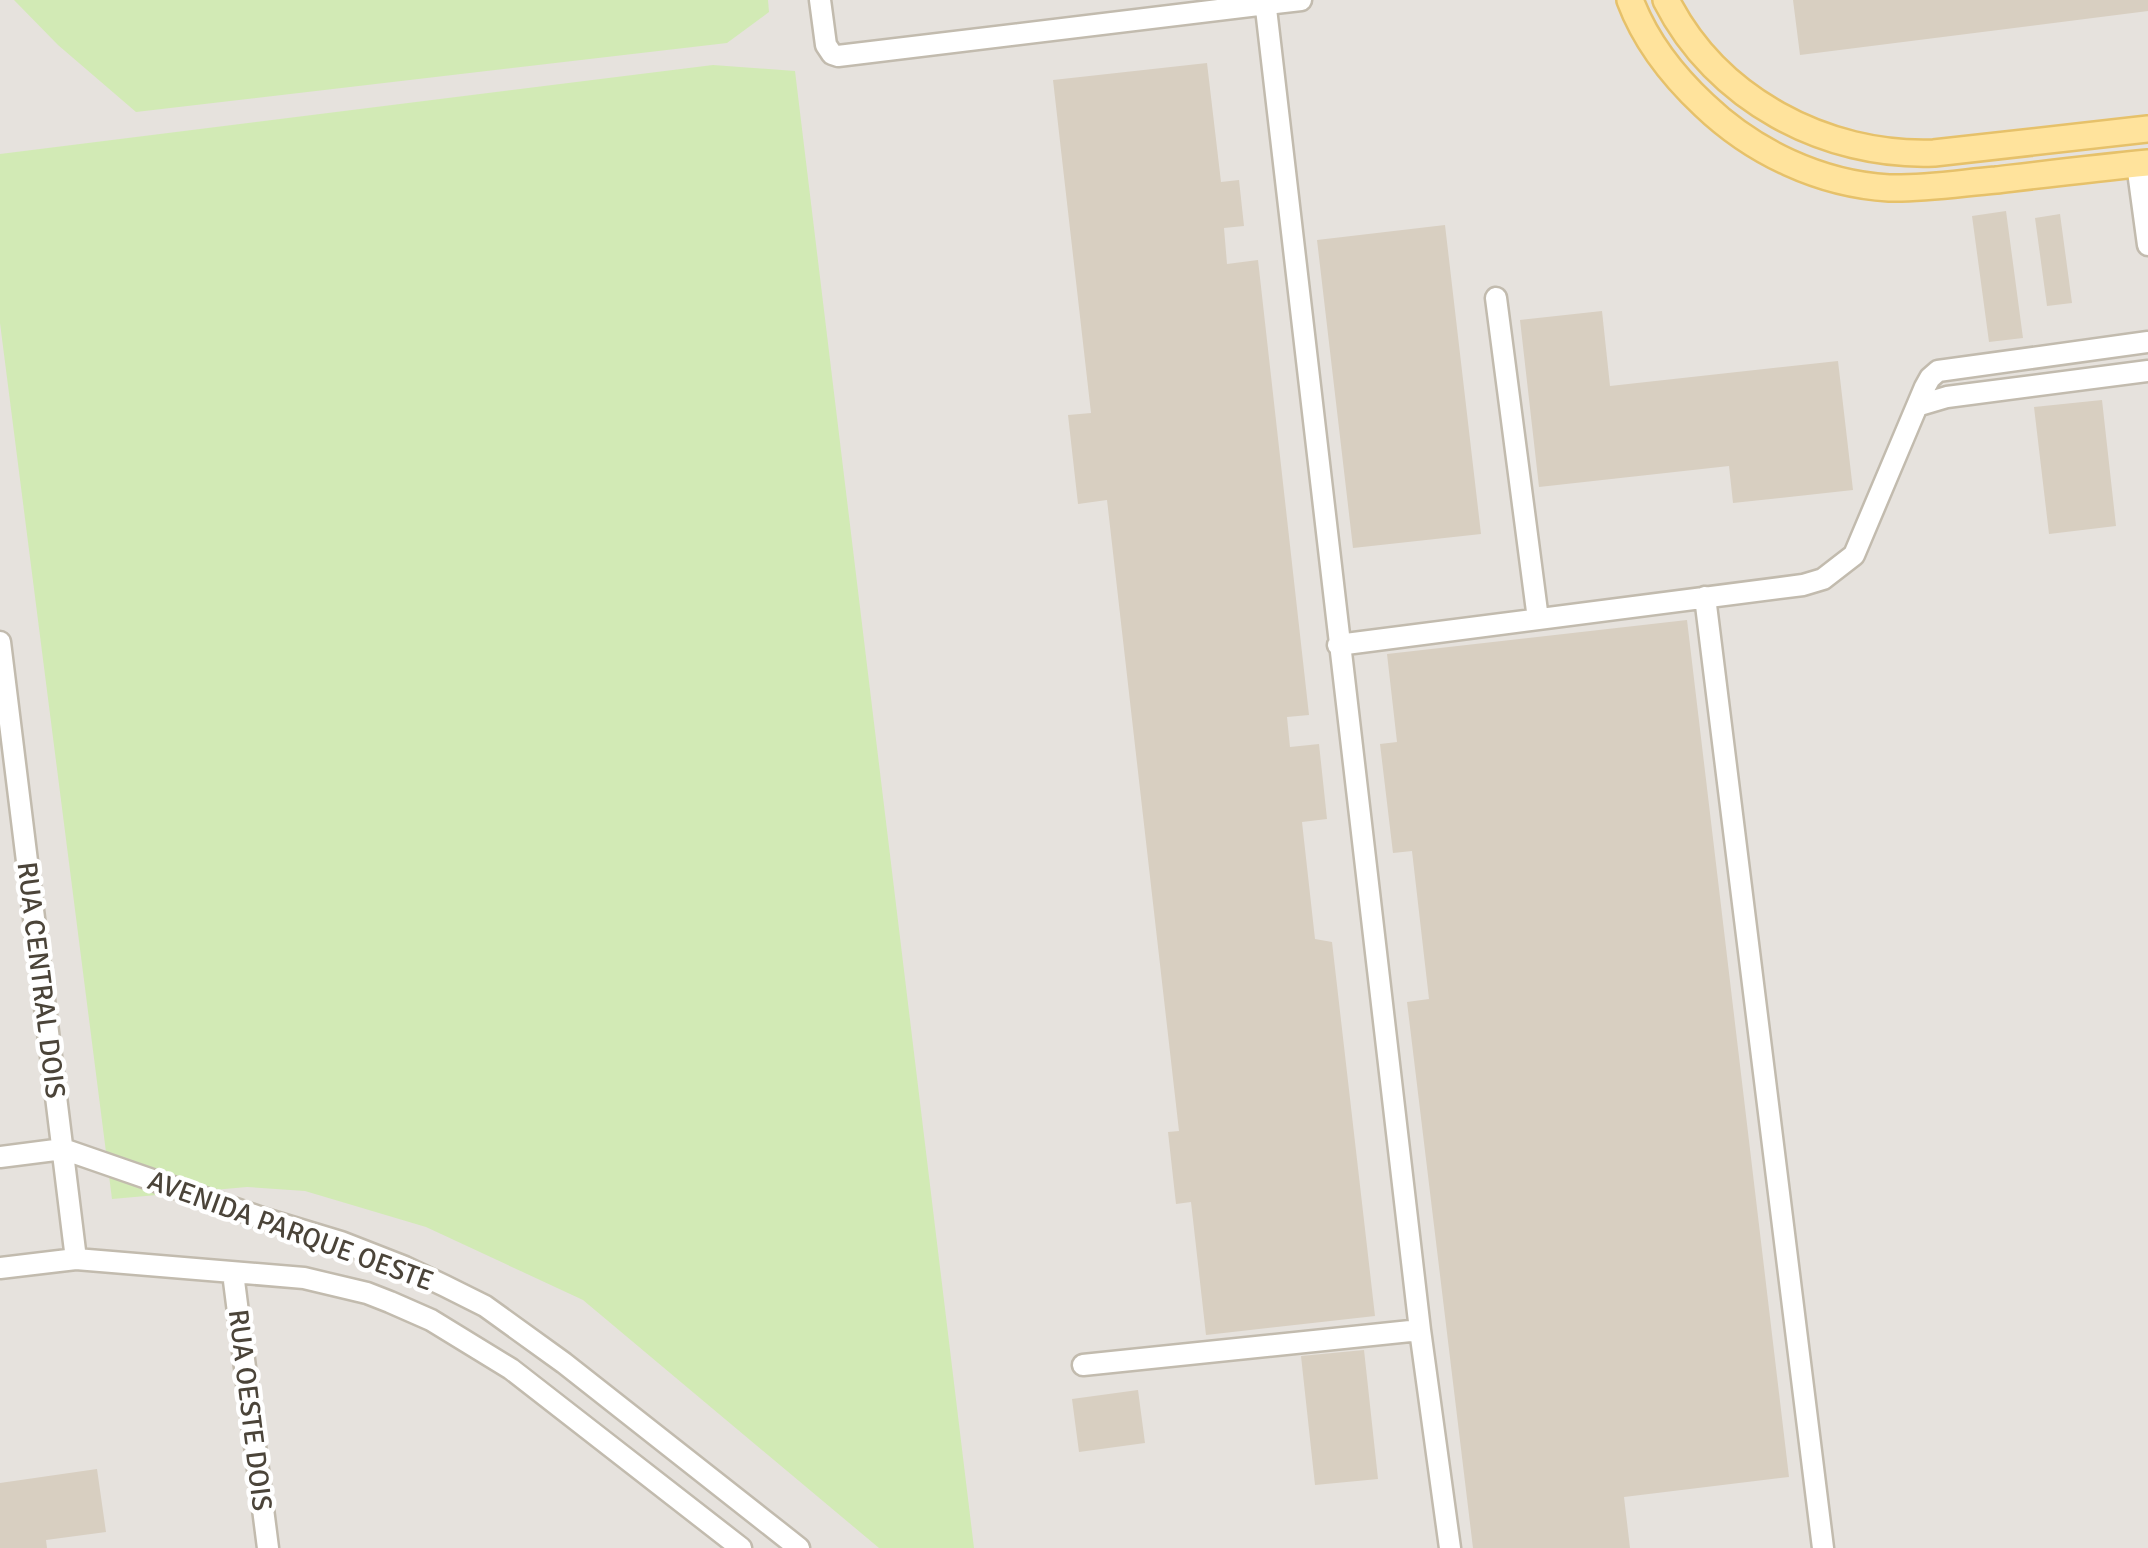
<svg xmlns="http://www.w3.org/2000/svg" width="2148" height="1548" viewBox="0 0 2148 1548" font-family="Signika,sans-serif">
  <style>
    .industrial { fill: #e6e2dd }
    .green { fill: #d2eab5 }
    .building { fill: #d8cfc1 }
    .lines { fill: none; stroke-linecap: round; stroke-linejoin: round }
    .minor-casing { stroke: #c2bbae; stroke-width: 25 }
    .major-casing { stroke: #e6c16a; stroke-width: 30 }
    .minor { stroke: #fff; stroke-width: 20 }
    .major { stroke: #ffe39c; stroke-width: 25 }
    .labels { text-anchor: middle; stroke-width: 9; stroke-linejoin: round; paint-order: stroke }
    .street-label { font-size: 28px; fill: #4b4439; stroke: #fff }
  </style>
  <rect width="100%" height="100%" fill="#f6f3ec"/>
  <path class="industrial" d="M0 0H2148V1548H0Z"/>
  <path class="green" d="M14 0H768L769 12 727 43 136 112 58 45Z
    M713 65 795 71 974 1548H879L583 1300 426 1227 305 1191 247 1187 112 1199 0 323V154Z"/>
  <path class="building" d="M1793 0H2148V11L1800 55Z
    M1207 63 1221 182 1239 180 1244 226 1224 228 1227 264 1258 260 1309 715 1287 717 1290 747 1319 744 1327 819 1302 822 1315 939 1332 942 1375 1316 1206 1335 1191 1202 1176 1204 1168 1132 1179 1131 1107 500 1078 504 1068 415 1091 413 1053 80Z
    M2006 211 2023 338 1989 342 1972 216Z
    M2060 214 2072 303 2047 306 2035 218Z
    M1445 225 1481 534 1353 548 1317 240Z
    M1602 311 1610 386 1838 361 1853 490 1733 503 1729 466 1539 487 1520 320Z
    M2102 400 2116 526 2049 534 2034 407Z
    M1687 620 1789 1477 1624 1497 1630 1548H1473L1407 1002 1429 999 1412 851 1393 853 1380 744 1397 742 1387 654Z
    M1364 1350 1378 1479 1315 1485 1301 1356Z
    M1138 1390 1145 1443 1079 1452 1072 1399Z
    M97 1469 106 1532 46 1540 47 1548H0V1483Z"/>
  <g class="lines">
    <defs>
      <path id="minor" d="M820 0 826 45 832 54 838 56 1301 0
        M1265 0 1420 1330 1450 1548
        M2137 164 2148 245
        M1496 298 1538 619
        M1920 405 1947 397 2148 371
        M1705 597 1823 1548
        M0 642 76 1259
        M1338 645 1803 585 1823 579 1854 555 1925 387 1930 378 1938 371 2148 342
        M0 1157 63 1149 265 1219 341 1242 405 1267 445 1286 485 1306 564 1363 799 1548
        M0 1268 76 1259 304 1278 367 1293 390 1302 431 1320 511 1369 741 1548
        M233 1273 268 1548
        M1083 1365 1420 1330"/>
      <path id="major" d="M1630 0C1645 40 1673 76 1704 105 1753 152 1820 184 1889 188 1924 189 1961 183 1996 180 2047 174 2097 168 2148 163
        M1666 0C1716 99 1825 157 1934 153L2148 129"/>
    </defs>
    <use href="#minor" class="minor-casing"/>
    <use href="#major" class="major-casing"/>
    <use href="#minor" class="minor"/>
    <use href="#major" class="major"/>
  </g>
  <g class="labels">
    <g class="street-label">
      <text transform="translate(42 980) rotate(83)" y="10">RUA CENTRAL DOIS</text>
      <text transform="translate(291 1230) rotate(20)" y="10">AVENIDA PARQUE OESTE</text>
      <text transform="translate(251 1410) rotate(83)" y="10">RUA OESTE DOIS</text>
    </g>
  </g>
</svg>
